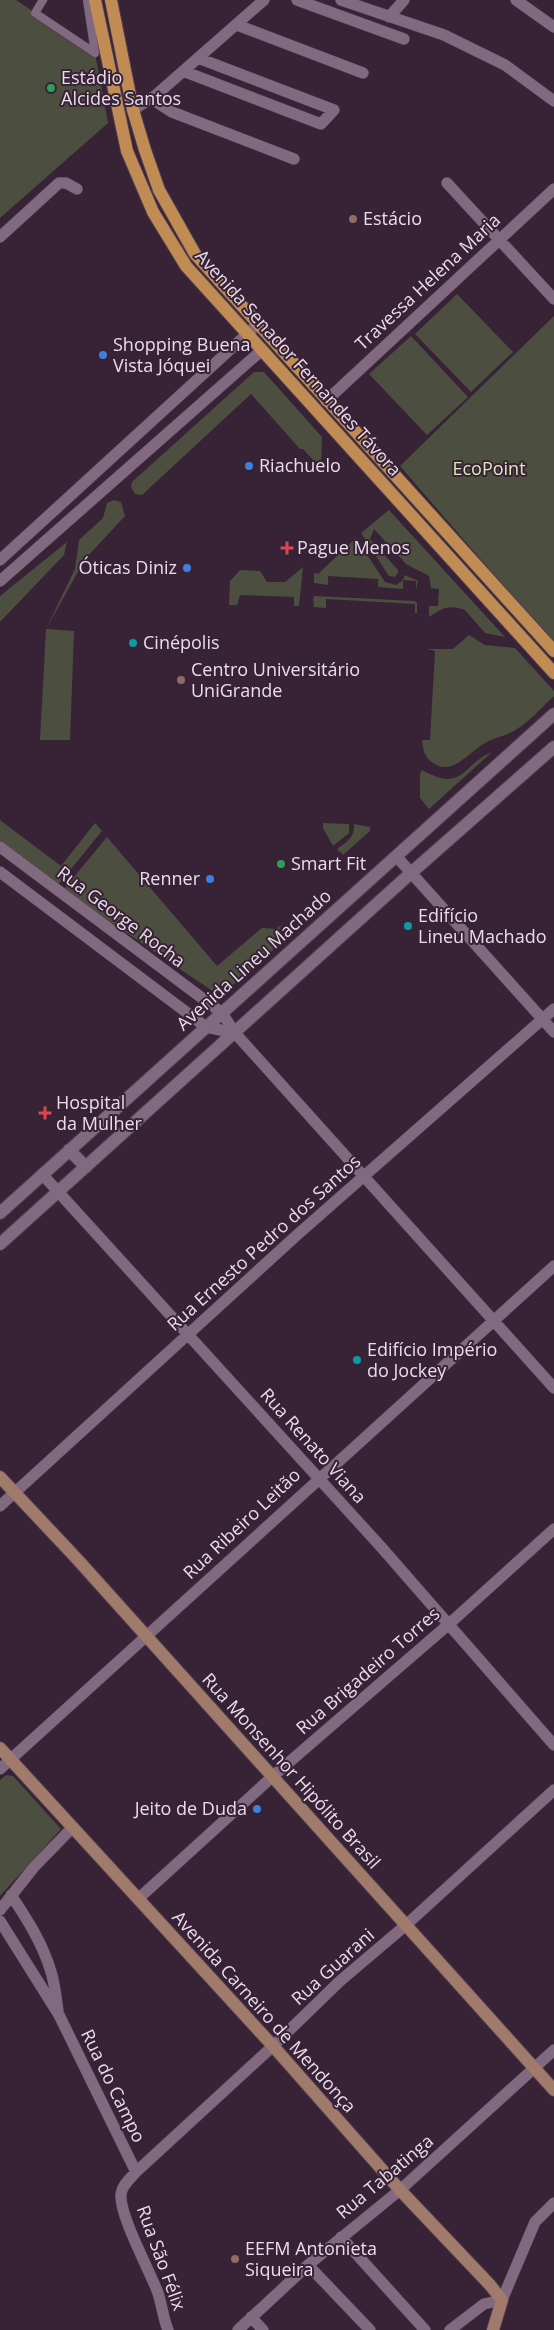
<svg xmlns="http://www.w3.org/2000/svg" width="554" height="2330" viewBox="0 0 554 2330" font-family="'Open Sans',sans-serif">
  <style>
    .green { fill: #4c4f3f }
    .lines { fill: none; stroke-linecap: round; stroke-linejoin: round }
    .pedestrian-casing { stroke: #4f3d4e; stroke-width: 9 }
    .minor-casing { stroke: #4f3d4e; stroke-width: 12 }
    .tertiary-casing { stroke: #4f3d4e; stroke-width: 14 }
    .secondary-casing { stroke: #4f3d4e; stroke-width: 14 }
    .primary-casing { stroke: #4f3d4e; stroke-width: 14 }
    .pedestrian { stroke: #816980; stroke-width: 8 }
    .minor { stroke: #816980; stroke-width: 11 }
    .tertiary { stroke: #816980; stroke-width: 12 }
    .secondary { stroke: #a07a6a; stroke-width: 12 }
    .primary { stroke: #c08c54; stroke-width: 12 }
    .leisure-dot { fill: #2e9e5b; stroke: #372236; stroke-width: 2 }
    .education-dot { fill: #8d6e63; stroke: #372236; stroke-width: 2 }
    .shop-dot { fill: #3f7fe0; stroke: #372236; stroke-width: 2 }
    .health-dot { fill: #e0444e; stroke: #372236; stroke-width: 2 }
    .culture-dot { fill: #0f9aa8; stroke: #372236; stroke-width: 2 }
    .labels { text-anchor: middle; stroke-width: 4; stroke-linejoin: round; paint-order: stroke }
    .poi-label { font-size: 18px; fill: #eadce9; stroke: #372236; text-anchor: start }
    .street-label { font-size: 18px; fill: #eadce9; stroke: #372236 }
    .park-label { font-size: 18px; fill: #deeab5; stroke: #372236 }
  </style>
  <rect width="100%" height="100%" fill="#372236"/>
  <path class="green" d="M0 0H16L95 53 108 123 0 218Z
    M457 294 513 352 471 392 415 334Z
    M554 316V644L400 466Z
    M411 336 468 397 427 435 369 374Z
    M254 372H264L322 437 321 463 325 473 303 449H300L251 394 142 495 135 494 131 487 132 482Z
    M114 500 121 502 125 516 85 559 46 629 74 631 70 740H40L46 629 75 569 79 540 103 518 107 503Z
    M389 510 505 637 485 633 465 610C449 604 442 608 429 617V606H438L439 589 431 588 429 576 406 564 374 529 370 539 398 570V573L395 577 389 576 361 533Z
    M356 538 385 582 396 585 402 581 405 575 418 581 416 590V581L403 580V589L378 587V579L328 576V585L314 583V573L318 574Z
    M67 542 64 555 0 622V596Z
    M303 567 299 606H294V597L240 595 237 605H229L230 581 240 570 260 571 267 582H285Z
    M315 596 414 601 417 603V613H415V604L326 599V608L314 607 313 598Z
    M469 635 485 645 515 648 554 691V696C542 707 530 721 517 729 507 736 495 737 485 743 470 751 452 777 433 763 424 757 423 749 422 740H430L435 651 427 649H453Z
    M492 752 429 809 420 798V774L422 770C464 794 463 763 492 752Z
    M0 820 61 866 95 823 102 831 58 885 0 841Z
    M323 823 349 824V833L333 846 323 828Z
    M354 824 370 827V831L343 855 340 851 338 852V848C347 842 355 837 354 824Z
    M107 837 217 966 262 928 276 929 281 925 273 950 226 991 214 992 63 890Z
    M6 1775 13 1776 61 1829 0 1896V1780Z"/>
  <g class="lines">
    <defs>
      <path id="pedestrian" d="M43 0 35 13 95 53 87 0"/>
      <path id="minor" d="M297 0 404 39
        M341 0 444 35 505 65 554 101
        M516 0 554 27
        M389 17 404 0
        M237 25 363 73
        M183 71 321 124 334 110 198 58
        M156 95 158 103 172 112 294 159
        M133 110 156 95 264 0
        M447 183 554 299
        M0 237 59 183H66L77 189
        M326 401 554 189
        M0 560 258 324
        M0 581 262 350
        M0 847 222 1013 235 1033 554 1388
        M396 856 554 1032
        M0 872 206 1027 235 1033
        M42 1174 382 1548 554 1745
        M0 1506 297 1235 554 1009
        M0 1769 554 1266
        M11 1895C27 1919 43 1944 51 1972 55 1984 56 1998 58 2011
        M138 1899 272 1777 449 1624 554 1529
        M0 1910 34 1867 73 1827
        M0 1921 59 2015 136 2172
        M341 2237 425 2330
        M308 2265 370 2330
        M251 2317 263 2330
        M168 2330C163 2318 162 2305 158 2293 150 2271 119 2215 121 2194 122 2185 131 2178 136 2172L273 2046 340 1981 406 1925 554 1790
        M238 2330 308 2265 400 2190 554 2050
        M450 2330 484 2304 502 2300 535 2222 554 2203"/>
      <path id="tertiary" d="M69 1150 86 1167
        M0 1213 554 714
        M0 1244 411 873 554 747"/>
      <path id="secondary" d="M0 1477 78 1560 554 2090
        M0 1748 273 2046 400 2190 490 2285 502 2300 493 2330"/>
      <path id="primary" d="M95 0 127 151 153 212 186 266 554 673
        M111 0 133 110 145 150 159 190 195 254 554 651"/>
    </defs>
    <use href="#pedestrian" class="pedestrian-casing"/>
    <use href="#minor" class="minor-casing"/>
    <use href="#tertiary" class="tertiary-casing"/>
    <use href="#secondary" class="secondary-casing"/>
    <use href="#primary" class="primary-casing"/>
    <use href="#pedestrian" class="pedestrian"/>
    <use href="#minor" class="minor"/>
    <use href="#tertiary" class="tertiary"/>
    <use href="#secondary" class="secondary"/>
    <use href="#primary" class="primary"/>
  </g>
  <g class="leisure-dot">
    <circle cx="51" cy="88" r="5"/>
    <circle cx="281" cy="864" r="5"/>
  </g>
  <g class="education-dot">
    <circle cx="353" cy="219" r="5"/>
    <circle cx="181" cy="680" r="5"/>
    <circle cx="235" cy="2259" r="5"/>
  </g>
  <g class="shop-dot">
    <circle cx="103" cy="355" r="5"/>
    <circle cx="249" cy="466" r="5"/>
    <circle cx="187" cy="568" r="5"/>
    <circle cx="210" cy="879" r="5"/>
    <circle cx="257" cy="1809" r="5"/>
  </g>
  <g class="health-dot">
    <path d="M284.5 540.5h5v5h5v5h-5v5h-5v-5h-5v-5h5z"/>
    <path d="M42.5 1105.5h5v5h5v5h-5v5h-5v-5h-5v-5h5z"/>
  </g>
  <g class="culture-dot">
    <circle cx="133" cy="643" r="5"/>
    <circle cx="408" cy="926" r="5"/>
    <circle cx="357" cy="1360" r="5"/>
  </g>
  <g class="labels">
    <g class="poi-label">
      <text x="61" y="84">Estádio<tspan x="61" dy="21">Alcides Santos</tspan></text>
      <text x="363" y="225">Estácio</text>
      <text x="113" y="351">Shopping Buena<tspan x="113" dy="21">Vista Jóquei</tspan></text>
      <text x="259" y="472">Riachuelo</text>
      <text x="297" y="554">Pague Menos</text>
      <text x="177" y="574" text-anchor="end">Óticas Diniz</text>
      <text x="143" y="649">Cinépolis</text>
      <text x="191" y="676">Centro Universitário<tspan x="191" dy="21">UniGrande</tspan></text>
      <text x="291" y="870">Smart Fit</text>
      <text x="200" y="885" text-anchor="end">Renner</text>
      <text x="418" y="922">Edifício<tspan x="418" dy="21">Lineu Machado</tspan></text>
      <text x="56" y="1109">Hospital<tspan x="56" dy="21">da Mulher</tspan></text>
      <text x="367" y="1356">Edifício Império<tspan x="367" dy="21">do Jockey</tspan></text>
      <text x="247" y="1815" text-anchor="end">Jeito de Duda</text>
      <text x="245" y="2255">EEFM Antonieta<tspan x="245" dy="21">Siqueira</tspan></text>
    </g>
    <g class="street-label">
      <text transform="translate(428 282) rotate(-43)" y="6">Travessa Helena Maria</text>
      <text transform="translate(298 363) rotate(48)" y="6">Avenida Senador Fernandes Távora</text>
      <text transform="translate(121 917) rotate(37)" y="6">Rua George Rocha</text>
      <text transform="translate(254 960) rotate(-42)" y="6">Avenida Lineu Machado</text>
      <text transform="translate(264 1243) rotate(-42)" y="6">Rua Ernesto Pedro dos Santos</text>
      <text transform="translate(313 1446) rotate(48)" y="6">Rua Renato Viana</text>
      <text transform="translate(242 1524) rotate(-43)" y="6">Rua Ribeiro Leitão</text>
      <text transform="translate(368 1671) rotate(-41)" y="6">Rua Brigadeiro Torres</text>
      <text transform="translate(291 1771) rotate(48)" y="6">Rua Monsenhor Hipólito Brasil</text>
      <text transform="translate(333 1967) rotate(-42)" y="6">Rua Guarani</text>
      <text transform="translate(264 2012) rotate(48)" y="6">Avenida Carneiro de Mendonça</text>
      <text transform="translate(113 2086) rotate(64)" y="6">Rua do Campo</text>
      <text transform="translate(385 2177) rotate(-40)" y="6">Rua Tabatinga</text>
      <text transform="translate(161 2258) rotate(70)" y="6">Rua São Félix</text>
    </g>
    <g class="park-label">
      <text x="489" y="475">EcoPoint</text>
    </g>
  </g>
</svg>
